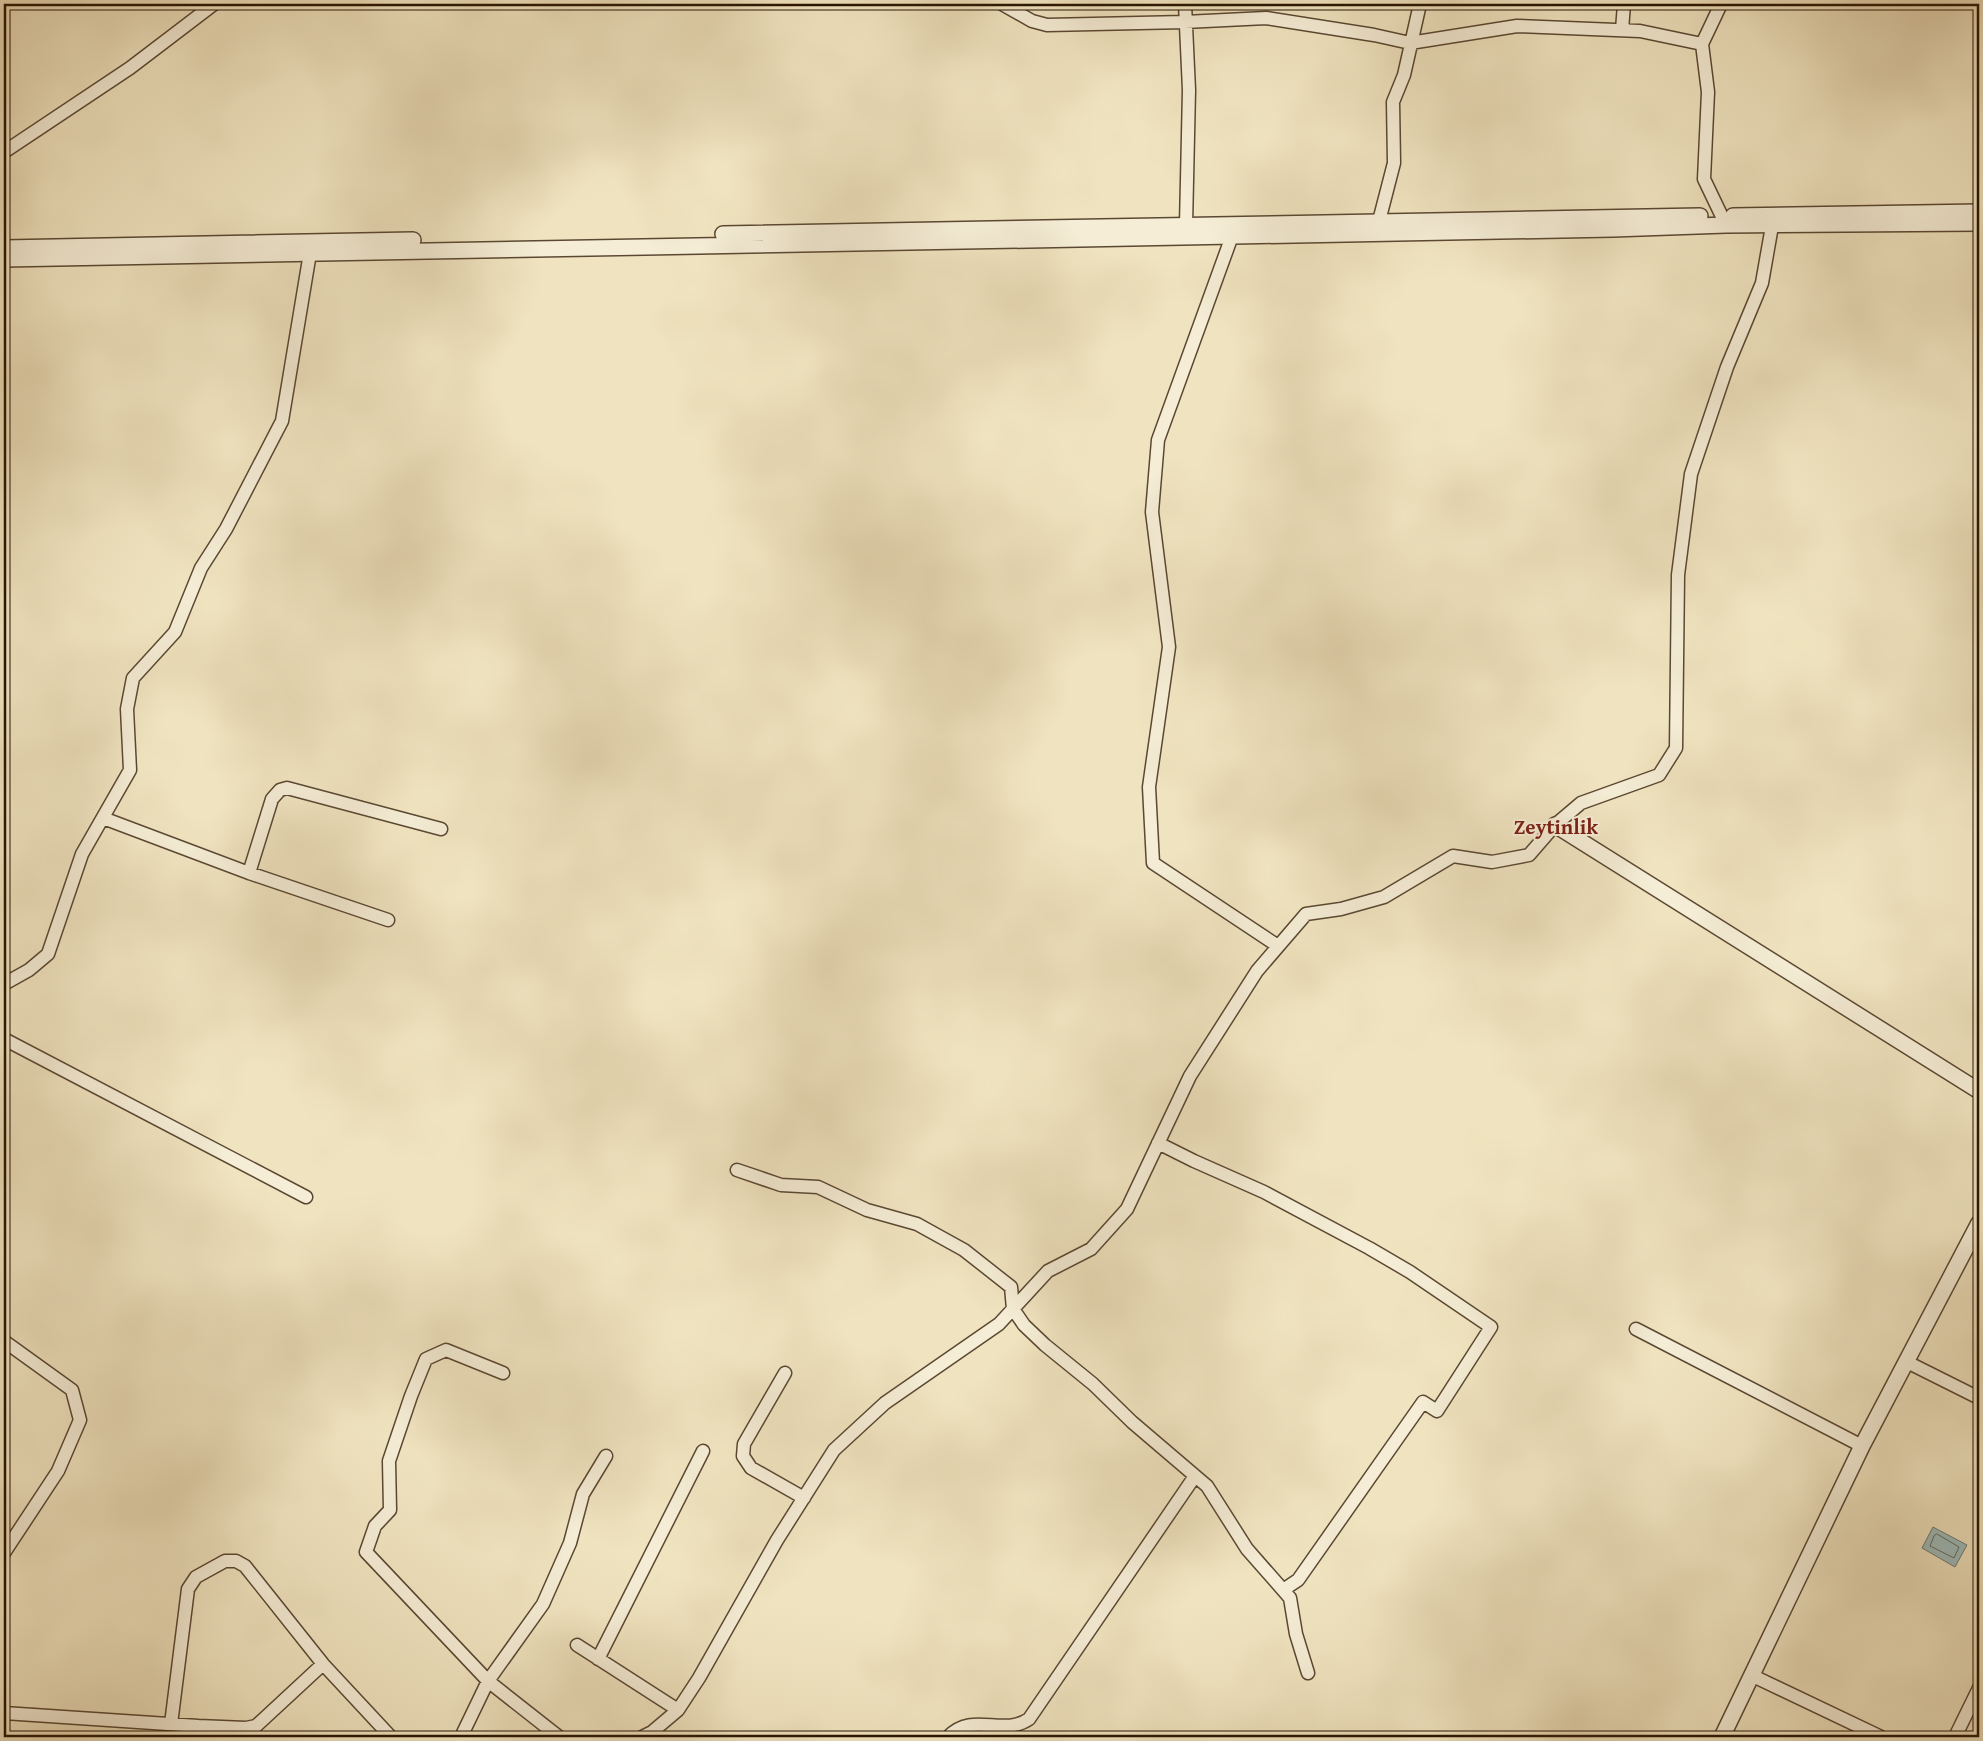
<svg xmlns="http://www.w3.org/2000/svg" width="1983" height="1741" viewBox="0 0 1983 1741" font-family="'Gentium Book Plus',serif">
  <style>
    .water { fill: #9dbcbb; stroke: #6f7971 }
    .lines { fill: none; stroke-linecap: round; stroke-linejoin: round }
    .shore { stroke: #63685e; stroke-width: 1 }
    .minor-casing { stroke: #5b4832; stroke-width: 15 }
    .tertiary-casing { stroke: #5b4832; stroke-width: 18 }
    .minor { stroke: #f5edd6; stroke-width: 12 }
    .tertiary { stroke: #f5edd6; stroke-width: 15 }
    .labels { text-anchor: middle; stroke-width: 4; stroke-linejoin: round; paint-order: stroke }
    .district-label { font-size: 21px; font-weight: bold; fill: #7a1f14; stroke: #f5edd6 }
  </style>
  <rect width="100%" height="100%" fill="#f0e4c0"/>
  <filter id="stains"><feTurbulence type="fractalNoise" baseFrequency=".004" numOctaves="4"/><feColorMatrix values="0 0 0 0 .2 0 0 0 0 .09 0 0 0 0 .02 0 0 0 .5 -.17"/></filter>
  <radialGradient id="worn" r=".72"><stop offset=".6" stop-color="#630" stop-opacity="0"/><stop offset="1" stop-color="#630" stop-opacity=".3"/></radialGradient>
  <path class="water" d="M1933 1527 1967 1545 1955 1567 1922 1548Z"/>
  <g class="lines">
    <path class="shore" d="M1937 1534 1959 1547 1954 1558 1930 1546 1934 1536Z"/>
    <defs>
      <path id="minor" d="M1002 4 1032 21 1047 25 1185 22 1266 18 1374 35 1410 43 1517 26 1640 31 1702 44 1708 92 1704 179 1726 225
        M1185 4 1189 90 1186 225
        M1622 30 1624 4
        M1702 44 1721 4
        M4 152 130 68 214 4
        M1379 221 1394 163 1393 102 1404 75 1420 4
        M1232 236 1158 440 1152 512 1169 647 1149 787 1153 863 1278 946
        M103 818 249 873 388 920
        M249 873 272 799 280 790 287 788 441 829
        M4 984 29 970 48 954 82 854 130 770 127 709 133 678 175 632 201 568 226 529 282 421 310 253
        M4 1039 306 1197
        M1158 1143 1194 1161 1264 1192 1369 1248 1410 1272 1491 1327 1437 1411 1423 1402 1298 1580 1283 1590
        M737 1170 781 1185 818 1187 867 1210 917 1224 964 1250 1011 1287 1013 1309 1024 1325 1045 1345 1093 1384 1132 1422 1207 1486 1247 1549 1290 1598 1296 1634 1308 1673
        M1636 1329 1862 1446
        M4 1341 72 1390 80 1420 58 1471 4 1553
        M1907 1362 1979 1398
        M503 1373 446 1350 426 1359 411 1396 389 1461 390 1510 375 1526 366 1552 488 1681 559 1737
        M785 1373 744 1444 743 1456 751 1468 804 1498
        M577 1645 678 1710
        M598 1659 703 1451
        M1753 1676 1881 1737
        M4 1713 198 1726 197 1737
        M171 1724 188 1589 196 1577 225 1561H236L245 1566 323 1664 391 1737
        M198 1726 246 1728 256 1726 323 1664
        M461 1737 488 1681 543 1604 570 1543 583 1494 606 1456
        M642 1737 652 1732 678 1710 699 1678 777 1540 834 1450 885 1403 999 1324 1048 1271 1091 1249 1127 1209 1190 1076 1257 971 1306 914 1341 909 1384 897 1453 856 1492 862 1529 855 1555 825 1581 803 1659 775 1676 748 1678 575 1691 474 1727 367 1762 283 1772 226
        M948 1737C973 1711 1002 1737 1029 1719L1195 1476
        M1955 1737 1979 1688"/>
      <path id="tertiary" d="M1733 216 1979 212
        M723 234 1700 216
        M4 248 413 240
        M4 259 1613 229 1726 225 1979 223
        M1555 825 1979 1091
        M1722 1737 1862 1446 1979 1223"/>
    </defs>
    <use href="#minor" class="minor-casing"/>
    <use href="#tertiary" class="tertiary-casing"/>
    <use href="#minor" class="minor"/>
    <use href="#tertiary" class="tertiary"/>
  </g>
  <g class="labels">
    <g class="district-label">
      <text x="1556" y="834">Zeytinlik</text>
    </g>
  </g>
  <rect width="1983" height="1741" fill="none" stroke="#f0e4c0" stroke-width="20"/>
  <rect x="5" y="5" width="1973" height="1731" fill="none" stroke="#291402" stroke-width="2.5"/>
  <rect x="10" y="10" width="1963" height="1721" fill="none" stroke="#291402"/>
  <rect width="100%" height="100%" filter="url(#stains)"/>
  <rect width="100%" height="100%" fill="url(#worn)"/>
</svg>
